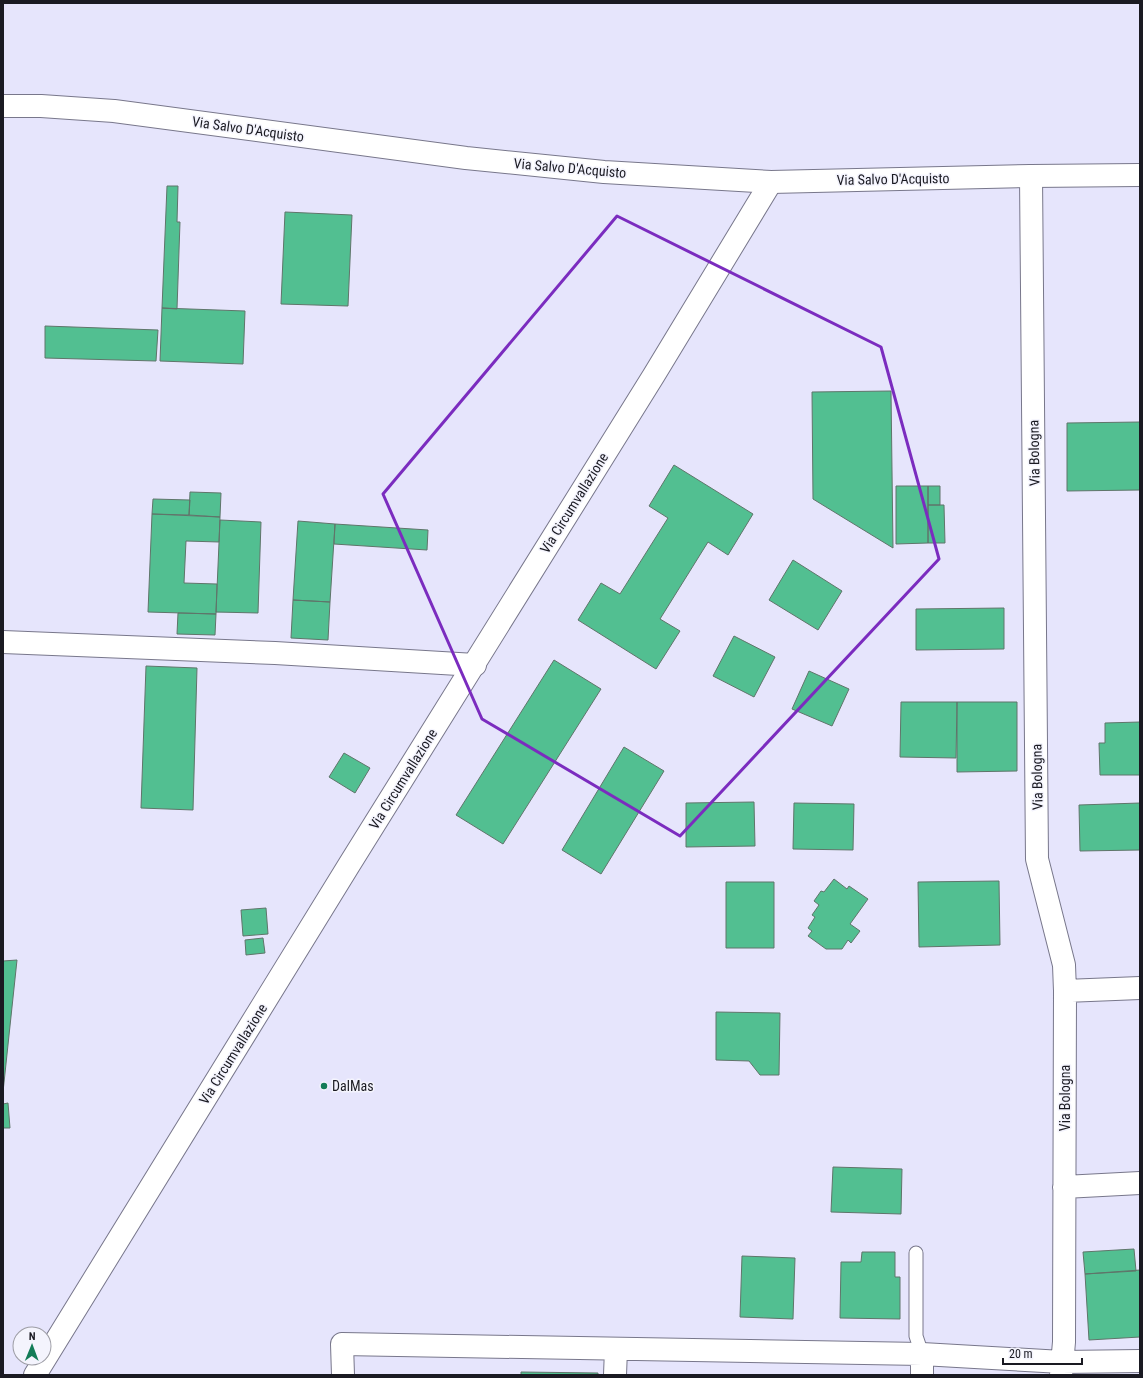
<svg xmlns="http://www.w3.org/2000/svg" width="1143" height="1378" viewBox="0 0 1143 1378" font-family="'Roboto Condensed',sans-serif">
  <style>
    .building { fill: #52bf91; stroke: #5f756a }
    .lines { fill: none; stroke-linecap: round; stroke-linejoin: round }
    .service-casing { stroke: #78778b; stroke-width: 15 }
    .minor-casing { stroke: #78778b; stroke-width: 24 }
    .tertiary-casing { stroke: #78778b; stroke-width: 24 }
    .secondary-casing { stroke: #78778b; stroke-width: 24 }
    .service { stroke: #fff; stroke-width: 13 }
    .minor { stroke: #fff; stroke-width: 22 }
    .tertiary { stroke: #fff; stroke-width: 22 }
    .secondary { stroke: #fff; stroke-width: 22 }
    .marked { fill: none; stroke: #7b2cbf; stroke-width: 3; stroke-linejoin: round }
    .poi-dot { fill: #137c57; stroke: #f4f4fd; stroke-width: 1.5 }
    .labels { text-anchor: middle; stroke-width: 3; stroke-linejoin: round; paint-order: stroke }
    .street-label { font-size: 14px; fill: #1a1a22; stroke: #f4f4fd }
    .poi-label { font-size: 14px; fill: #1a1a22; stroke: #f4f4fd; text-anchor: start }
  </style>
  <rect width="100%" height="100%" fill="#e6e5fc"/>
  <path class="building" d="M167 186H178L177 222H180L177 309 162 308Z
    M285 212 352 215 348 306 281 304Z
    M162 308 245 311 243 364 160 361Z
    M45 326 158 330 156 361 45 358Z
    M891 391 893 548 813 499 812 392Z
    M1140 422V490L1067 491V423Z
    M674 465 753 514 728 555 708 542 660 619 680 631 656 669 578 620 601 583 620 594 668 518 649 506Z
    M896 486H928V543L896 544Z
    M928 486H940V505H928Z
    M190 492 221 493 220 517 189 515Z
    M153 499 190 500 189 515 152 514Z
    M928 505H944L945 543H928Z
    M152 514 220 517 219 542 186 541 184 583 217 584 216 614 148 612Z
    M220 520 261 522 258 613 216 612Z
    M298 521 335 524 330 602 293 600Z
    M335 524 428 530 427 550 334 544Z
    M793 560 842 591 818 630 769 600Z
    M293 600 330 602 328 640 291 638Z
    M1004 608V649L916 650V609Z
    M178 613 216 614 215 635 177 634Z
    M734 636 775 657 754 697 713 676Z
    M554 660 601 689 503 844 456 815Z
    M146 666 197 668 193 810 141 808Z
    M809 671 849 689 832 726 792 709Z
    M901 702H957L956 758 900 757Z
    M957 702H1017V771L957 772Z
    M1140 722V775H1100L1099 743H1105V723Z
    M624 747 664 771 601 874 562 850Z
    M344 753 370 768 355 793 329 777Z
    M754 802 755 846 686 847V803Z
    M794 803 854 804 853 850 793 849Z
    M1140 803V850L1080 851 1079 805Z
    M834 879 847 889 849 886 868 899 850 924 860 931 851 943 848 940 842 949H826L808 936 812 931 808 928 815 917 812 915 819 905 814 901 821 891 824 892Z
    M999 881 1000 945 919 947 918 882Z
    M726 882H774V948H726Z
    M266 908 268 934 243 936 241 910Z
    M263 938 265 953 246 955 245 940Z
    M17 960 3 1092V961Z
    M716 1012 780 1013 779 1075H760L749 1061 716 1060Z
    M8 1103 10 1128H3V1104Z
    M833 1167 902 1169 901 1214 831 1212Z
    M1134 1249 1136 1271 1085 1274 1083 1252Z
    M862 1252H895V1277H900V1319L840 1318 841 1262H861Z
    M742 1256 795 1258 793 1319 740 1317Z
    M1140 1270V1337L1089 1340 1085 1274Z
    M521 1372 598 1373V1375H521Z"/>
  <g class="lines">
    <defs>
      <path id="service" d="M916 1253V1336L922 1354"/>
      <path id="minor" d="M1031 176 1037 859 1064 965 1065 991 1064 1342 1061 1375
        M3 642 275 653 475 665
        M1065 991 1140 988
        M1064 1187 1140 1183
        M922 1354V1375
        M343 1375 342 1344 922 1354 1062 1362 1140 1361
        M615 1375 616 1349"/>
      <path id="tertiary" d="M35 1375 349 865 654 375 771 182"/>
      <path id="secondary" d="M3 106H41L114 111 466 158 604 172 771 182 1031 176 1140 175"/>
    </defs>
    <use href="#service" class="service-casing"/>
    <use href="#minor" class="minor-casing"/>
    <use href="#tertiary" class="tertiary-casing"/>
    <use href="#secondary" class="secondary-casing"/>
    <use href="#service" class="service"/>
    <use href="#minor" class="minor"/>
    <use href="#tertiary" class="tertiary"/>
    <use href="#secondary" class="secondary"/>
  </g>
  <path class="marked" d="M617 216 881 347 939 559 680 836 482 719 383 494Z"/>
  <circle class="poi-dot" cx="324" cy="1086" r="4"/>
  <g class="labels">
    <g class="street-label">
      <text transform="translate(248 129) rotate(8)" y="5">Via Salvo D'Acquisto</text>
      <text transform="translate(570 168) rotate(5)" y="5">Via Salvo D'Acquisto</text>
      <text transform="translate(893 179) rotate(-1)" y="5">Via Salvo D'Acquisto</text>
      <text transform="translate(1034 453) rotate(-91)" y="5">Via Bologna</text>
      <text transform="translate(574 503) rotate(-58)" y="5">Via Circumvallazione</text>
      <text transform="translate(1037 777) rotate(-91)" y="5">Via Bologna</text>
      <text transform="translate(403 779) rotate(-58)" y="5">Via Circumvallazione</text>
      <text transform="translate(233 1054) rotate(-58)" y="5">Via Circumvallazione</text>
      <text transform="translate(1065 1098) rotate(-90)" y="5">Via Bologna</text>
    </g>
    <g class="poi-label">
      <text x="332" y="1091">DalMas</text>
    </g>
  </g>
  <rect width="1143" height="1378" fill="none" stroke="#1a1a22" stroke-width="8"/>
  <g transform="translate(32 1346) rotate(1)"><circle r="19" fill="#f4f4fd" stroke="#9d9da5"/>
  <path d="M0-3L7 15L0 10L-7 15Z" fill="#137c57"/>
  <text y="-6" font-size="11" font-weight="bold" text-anchor="middle" fill="#1a1a22">N</text>
  </g>
  <path d="M1003 1358v6h79v-6" fill="none" stroke="#1a1a22" stroke-width="2"/>
  <text x="1009" y="1358" font-size="12" fill="#1a1a22" stroke="#f4f4fd" stroke-width="3" paint-order="stroke">20 m</text>
</svg>
